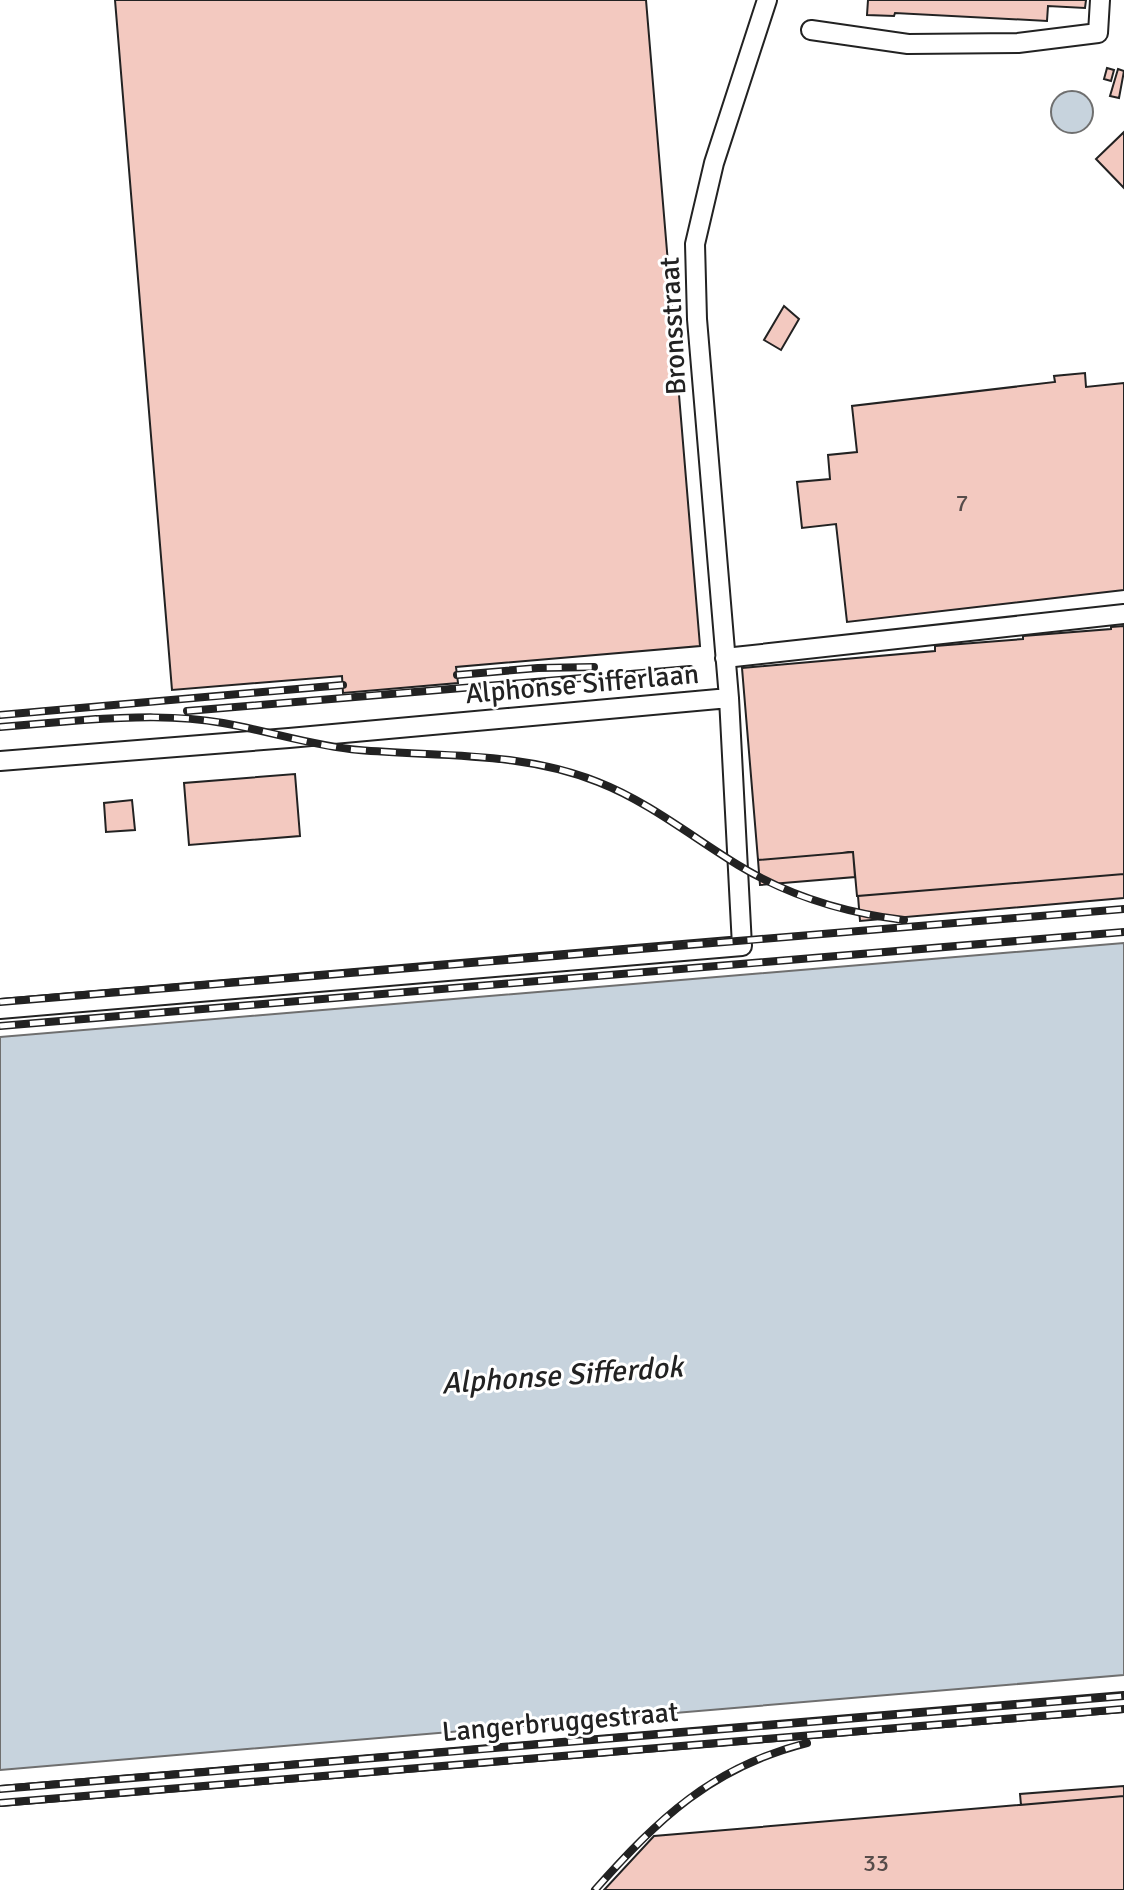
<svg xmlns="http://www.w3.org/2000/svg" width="1124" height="1890" viewBox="0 0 1124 1890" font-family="Signika,sans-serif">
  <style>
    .water { fill: #c7d3dd; stroke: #6f6f6f; stroke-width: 2 }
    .building { fill: #f3c9c0; stroke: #222; stroke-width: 2 }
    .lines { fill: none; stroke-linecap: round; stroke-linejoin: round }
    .minor-casing { stroke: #222; stroke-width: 22 }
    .minor { stroke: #fff; stroke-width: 18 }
    .rail-casing { stroke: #222; stroke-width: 8 }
    .rail { stroke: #fff; stroke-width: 5; stroke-dasharray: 15; stroke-linecap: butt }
    .labels { text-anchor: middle; stroke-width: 6; stroke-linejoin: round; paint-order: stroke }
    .number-label { font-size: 24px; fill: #564c4a }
    .street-label { font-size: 28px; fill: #222; stroke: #fff }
    .water-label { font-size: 30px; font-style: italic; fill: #222; stroke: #fff }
  </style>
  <rect width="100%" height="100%" fill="#fff"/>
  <path class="water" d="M1051 112a21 21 0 1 1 42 0a21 21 0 1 1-42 0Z
    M1124 943V1675L0 1770V1037Z"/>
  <path class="building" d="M115 0H646L700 646 456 667 458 683 343 693 342 676 172 690Z
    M868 0H1086L1085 8 1048 6 1047 21 895 13 894 16 867 15Z
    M1107 68 1114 70 1111 81 1104 79Z
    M1118 69 1124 71 1119 98 1110 96Z
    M1124 132V188L1096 159Z
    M784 306 799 319 781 350 764 340Z
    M1085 373 1086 387 1124 383V590L847 622 836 524 802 528 797 482 830 479 828 455 857 452 852 406 1055 382 1054 376Z
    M1124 626V874L857 896 853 852 758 860 742 668 935 651V646L1023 639V636L1111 629V627Z
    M295 774 300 836 189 845 184 783Z
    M132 800 135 830 106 832 104 803Z
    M853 852 855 877 760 885 758 860Z
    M1124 874V898L860 921 858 896Z
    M1124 1786V1796L1021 1805 1020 1794Z
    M1124 1796V1890H604L654 1836Z"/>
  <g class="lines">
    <defs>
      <path id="minor" d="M811 30 908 44 1018 43 1098 33 1100 0
        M725 658 1124 614
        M0 761 289 738 729 698 697 319 695 244 714 163 767 0
        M0 1009 742 946 729 698
        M0 1796 1124 1702"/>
    </defs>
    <use href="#minor" class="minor-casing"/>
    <use href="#minor" class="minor"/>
    <defs>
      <path id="rail" d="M457 675 538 668 594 667
        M187 711 690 669
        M0 715 343 685
        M84 720C129 717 178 715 223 723 269 731 313 746 359 750 440 757 521 751 598 782 649 802 692 837 738 865 789 896 845 913 904 920
        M0 727 96 719
        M0 1002 1124 909
        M0 1026 1124 932
        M0 1789 1124 1696
        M0 1803 1124 1709
        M595 1890C658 1819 712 1767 807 1743"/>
    </defs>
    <use href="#rail" class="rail-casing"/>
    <use href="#rail" class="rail"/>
  </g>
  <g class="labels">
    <g class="number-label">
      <text x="962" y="511">7</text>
      <text x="876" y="1871">33</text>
    </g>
    <g class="street-label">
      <text transform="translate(672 326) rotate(-93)" y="10">Bronsstraat</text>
      <text transform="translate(582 683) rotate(-5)" y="10">Alphonse Sifferlaan</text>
      <text transform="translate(560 1721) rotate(-5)" y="10">Langerbruggestraat</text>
    </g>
    <g class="water-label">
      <text transform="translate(562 1375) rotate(-4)" y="10">Alphonse Sifferdok</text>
    </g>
  </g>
</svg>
